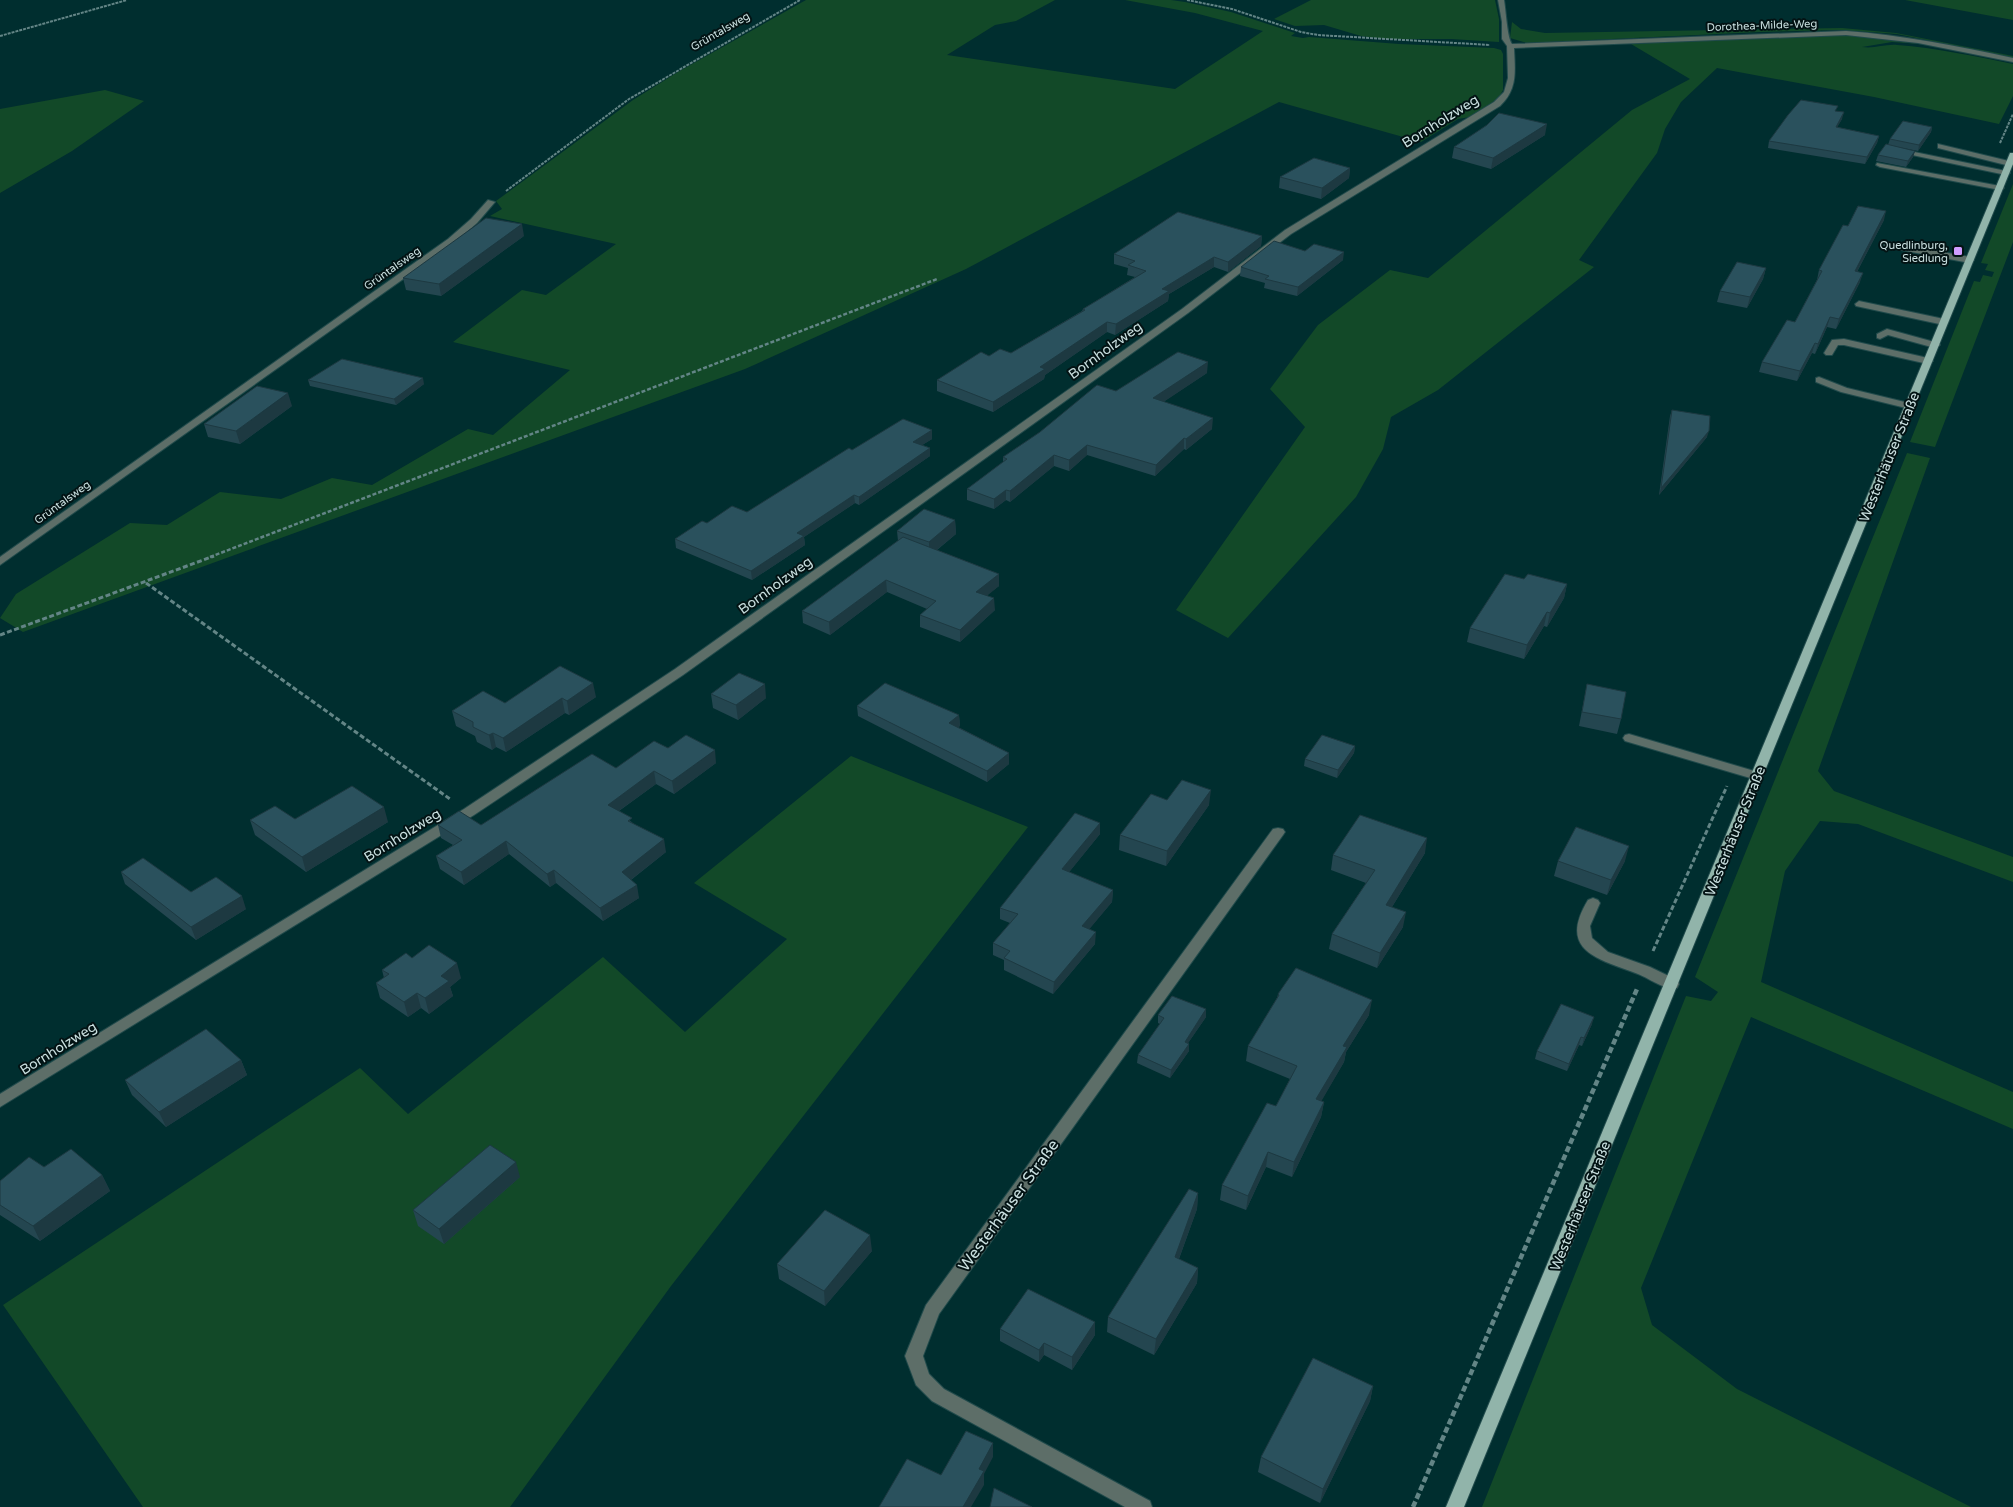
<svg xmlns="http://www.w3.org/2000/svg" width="2013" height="1507" viewBox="0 0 2013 1507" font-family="'Varela Round',sans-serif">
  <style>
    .green { fill: #124928 }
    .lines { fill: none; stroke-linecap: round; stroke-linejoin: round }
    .minor-casing { stroke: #204a4b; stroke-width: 2 }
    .major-casing { stroke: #204a4b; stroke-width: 2 }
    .path-far3 { stroke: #638586; stroke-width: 2; stroke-dasharray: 3 1; stroke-linecap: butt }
    .path-far2 { stroke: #638586; stroke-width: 2.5; stroke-dasharray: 4 2; stroke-linecap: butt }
    .path-far1 { stroke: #638586; stroke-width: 3; stroke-dasharray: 5 2.5; stroke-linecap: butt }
    .path { stroke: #638586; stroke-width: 4.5; stroke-dasharray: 6 3; stroke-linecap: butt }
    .minor { fill: #5d6e68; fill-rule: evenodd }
    .major { fill: #91b4aa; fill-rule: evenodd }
    .wall { fill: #244650 }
    .shaded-wall { fill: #1d3941 }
    .building { fill: #2a515d; stroke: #1d3941 }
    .poi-dot { fill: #d09dff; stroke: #031314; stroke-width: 2 }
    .labels { text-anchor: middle; stroke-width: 4; stroke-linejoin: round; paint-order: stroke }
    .far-street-label { font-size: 11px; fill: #cae0e0; stroke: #031314 }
    .far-poi-label { font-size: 11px; fill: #cae0e0; stroke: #031314; text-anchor: end }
    .street-label { font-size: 14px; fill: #cae0e0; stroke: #031314 }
    .near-street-label { font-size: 16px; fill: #cae0e0; stroke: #031314 }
  </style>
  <rect width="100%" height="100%" fill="#002e2f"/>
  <path class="green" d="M806 0H1055L1016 21 995 25 947 55 1175 89 1263 31 1195 13 1125 0H1171L1185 2 1231 12 1295 33 1291 36 1303 38 1309 37 1399 44 1494 48 1501 50 1503 54V90L1498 99 1470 117 1458 119 1421 142 1279 102 966 269 745 369 23 632 0 618 16 594 130 523 167 525 220 492 281 499 332 478 372 485 468 429 493 435 570 370 453 342 522 290 546 295 616 244 490 216 502 209 496 201 633 100 678 72Z
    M1311 0H1495L1499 19V42L1451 39H1385L1361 36 1324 25 1295 26 1274 19Z
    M1905 0H2013V20Z
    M1512 22 1521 29 1545 33 1842 28 1896 33 2013 56V58L1897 34 1839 30 1760 32 1527 43 1510 38Z
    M1827 35H1854L1921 44 1892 42 1862 47C1874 49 1885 44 1897 45 1936 48 1974 56 2013 64V96L1999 124 1874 97 1717 68 1681 102 1665 129 1657 153 1579 260 1594 267 1438 390 1391 417 1383 449 1356 497 1228 638 1176 610 1305 427 1270 389 1318 325 1390 270 1428 278 1632 110 1690 79 1631 44Z
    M105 90 144 101 72 151 0 193V109Z
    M2013 184V242L1935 447 1910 442 1974 281 1980 282 1983 275 1992 277 1994 272 1985 270 1988 264 1981 263Z
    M1907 453 1930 458 1818 771 1834 791 2013 857V882L1858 824 1820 821 1785 871 1761 982 2013 1092V1129L1751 1017 1641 1288 1652 1325 1737 1389 1971 1507H1482L1686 996 1711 1001 1718 992 1695 977Z
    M851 756 1028 827 671 1286 510 1507H143L3 1305 360 1068 408 1114 603 957 685 1032 787 939 694 883Z"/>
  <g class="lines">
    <defs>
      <path id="minor" d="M1498 0H1504C1506 11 1507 37 1512 44L1846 31C1902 35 1957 46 2013 58V62L1918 43 1846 35 1514 48C1515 71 1518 89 1500 106L1291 234 1188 313 683 675 474 815 0 1107V1094L464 809 675 669 1182 309 1285 230 1494 102 1504 92 1508 78 1507 46 1502 39V22Z
        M1938 144 2013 162V165L2010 166 1938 148Z
        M1895 148 2006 171 2010 173 2006 175 1898 152 1894 150Z
        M1877 163 2000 186 2004 188 2000 190 1880 167 1876 165Z
        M488 200 495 202 477 223 454 243 0 565V557L448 239 471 219Z
        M1888 242 1970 257 1974 260 1970 263 1885 247 1884 245Z
        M1859 301 1944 319 1948 322 1944 325 1856 306 1855 304Z
        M1887 329 1938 343 1940 345 1935 348 1888 335 1880 339 1877 338V334Z
        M1844 339 1928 358 1933 361 1928 364 1844 345H1838L1832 355H1826L1824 353 1832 340Z
        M1819 377 1847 388 1913 404 1915 406 1910 409 1841 392 1816 382V378Z
        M1629 734 1761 773 1763 776 1757 780 1625 741 1623 738 1625 735Z
        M1278 828 1283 829 1285 832 1283 835 939 1314 923 1356 929 1374 944 1389 1150 1501 1152 1507H1125L932 1401 916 1385 905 1356 926 1305 1273 829Z
        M1593 898 1598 900 1600 903 1590 926 1592 938 1608 952 1650 967 1677 980 1679 984 1677 988C1665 991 1649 978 1638 974 1598 959 1557 951 1588 900Z"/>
      <path id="major" d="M2010 153H2013V164L1464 1507H1446Z"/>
    </defs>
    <use href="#minor" class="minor-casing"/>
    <use href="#major" class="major-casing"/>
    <path class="path-far3" d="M1187 0 1232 9 1301 32 1318 35 1490 45
      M0 36 127 0
      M2000 143 2013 114
      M506 191 629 99 800 0"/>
    <path class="path-far2" d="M210 557 937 279"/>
    <path class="path-far1" d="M146 583 450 799
      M0 635 214 556
      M1653 951 1727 786"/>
    <path class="path" d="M1413 1507 1637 989"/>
    <use href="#minor" class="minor"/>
    <use href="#major" class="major"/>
  </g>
  <path class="wall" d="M1836 111 1842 119 1837 127 1879 136 1877 143 1865 164 1768 148 1769 141Z
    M1932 127 1931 132 1918 151 1888 145 1890 139Z
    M1545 135 1491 169 1452 158 1454 147Z
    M1915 151 1913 157 1906 167 1876 161 1878 155Z
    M1350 168 1349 178 1321 199 1279 188 1280 177Z
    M1884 220 1857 272 1860 282 1836 329 1827 327 1815 354 1812 353 1797 381 1759 372 1762 362 1795 322 1817 280 1819 270 1848 226Z
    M524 236 441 296 406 290 403 278Z
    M1262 236 1261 246 1228 272 1214 267 1169 294 1168 301 1115 335 1107 332 1045 375 1044 379 993 412 937 391V380L989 356 1011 353 1082 311 1083 309 1135 277 1127 275 1128 268 1114 264V254Z
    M1305 251 1343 260 1297 296 1264 288 1265 283 1240 276 1241 267Z
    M1766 268 1763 279 1747 308 1717 302 1720 291Z
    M1207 373 1163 402 1212 429 1186 450 1184 449 1155 476 1087 455 1069 471 1054 466 1010 502 1006 500 994 509 967 500V489L1003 462V457L1116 391Z
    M308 380 424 384 396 405 310 386Z
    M292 406 240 444 208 437 204 424Z
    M1672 410 1707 437 1659 495 1670 416Z
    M932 430V439L922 445 930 448V456L859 505 855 503 804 537 805 545 752 580 676 548 675 539 707 523 747 512 852 450Z
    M955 520 956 534 937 550 999 574V586L987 595 995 610 960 642 920 627V615L927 609 887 592 830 635 803 623 802 611 898 541 897 531Z
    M1524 579 1567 584 1564 598 1547 627 1544 626 1524 659 1467 642 1470 628Z
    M560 666 596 697 569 715 565 713 506 752 496 747 492 750 477 742 475 736 456 726 452 711 505 703Z
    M1587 684 1621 719 1617 734 1579 726Z
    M711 694 766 698 738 720 713 708Z
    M857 706 959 715 960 726 958 727 1009 753V764L987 782 858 716Z
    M1355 746 1354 753 1337 778 1304 766 1305 759Z
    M668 748 716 763 674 794 656 784 619 811 666 852 631 880 639 898 603 921 556 883 550 887 509 854 464 885 440 869 436 856 453 845 441 838 438 825H481L616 768Z
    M1167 800 1209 805 1166 866 1119 850 1120 835Z
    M295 819 388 822 306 872 255 835 250 820Z
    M1100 823V834L1069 872 1113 890 1112 902 1089 929 1095 944 1053 994 1004 970V960L993 955V943L1010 923 1000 919V908Z
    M1425 853 1392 907 1403 927 1377 968 1329 949 1332 934 1366 883 1331 870 1333 855Z
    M1558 861H1625L1607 895 1554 876Z
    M121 872 191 892 246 909 196 940 125 884Z
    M412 958 461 978 450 987 453 996 429 1014 421 1008 408 1017 380 998 376 983 384 978 382 970Z
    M1278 994 1369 1015 1346 1052 1344 1062 1321 1101 1324 1102 1321 1117 1292 1177 1266 1167 1246 1210 1220 1200 1222 1185 1276 1106 1290 1079 1246 1061 1248 1046 1277 998Z
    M1158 1015 1206 1017 1188 1043 1189 1044V1051L1170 1078 1137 1063 1138 1055 1160 1024 1158 1023Z
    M1592 1024 1582 1046 1579 1045 1567 1071 1535 1059 1537 1051Z
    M241 1060 247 1075 166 1127 132 1095 125 1080Z
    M44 1167 102 1175 110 1191 40 1241 0 1215V1181Z
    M520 1177 444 1244 418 1226 413 1210Z
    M1198 1193 1197 1209 1179 1259 1198 1268 1197 1283 1154 1355 1107 1332 1108 1317Z
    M872 1251 825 1306 779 1279 777 1264Z
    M1095 1322V1335L1072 1370 1044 1355 1039 1362 1000 1341V1329Z
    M1373 1386 1370 1401 1320 1503 1258 1472 1261 1457Z"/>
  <path class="shaded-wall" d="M1844 112 1842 119 1834 133 1836 127Z
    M1547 124 1545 135 1491 169 1493 158Z
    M1932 127 1931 132 1918 151 1919 145Z
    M1879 136 1877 143 1865 164 1867 157Z
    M1915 151 1913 157 1906 167 1908 161Z
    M1350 168 1349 178 1321 199 1322 188Z
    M1886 211 1884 220 1852 281 1855 271Z
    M522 224 524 236 441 296 439 284Z
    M1262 236 1261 246 1228 272V262Z
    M1344 252 1343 260 1297 296 1298 287Z
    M1214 257V267L1169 294 1168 301 1115 335 1116 324 1162 289Z
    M1766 268 1763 279 1747 308 1750 297Z
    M1863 273 1860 282 1836 329 1839 319Z
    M1830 317 1827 327 1815 354 1818 344Z
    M1107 322V332L1045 375 1044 379 993 412V402L1040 367Z
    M1815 343 1812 353 1797 381 1800 371Z
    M1208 362 1207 373 1153 409V398Z
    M423 378 424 384 396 405 394 399Z
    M288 393 292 406 240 444 236 431Z
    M1213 418 1212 429 1186 450V439Z
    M932 430V439L913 451V442Z
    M1709 431 1707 437 1659 495 1661 488Z
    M1184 438V449L1155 476 1156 465Z
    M1087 445V455L1069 471V460Z
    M930 448V456L859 505V497Z
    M1054 455V466L1010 502V491Z
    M1006 490V500L994 509V499Z
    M854 495 855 503 804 537 805 545 752 580 751 571 797 533Z
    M955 520 956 534 929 556V542Z
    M999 574V586L977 604 976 592Z
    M886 580 887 592 830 635 829 622Z
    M1567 584 1564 598 1547 627 1550 613Z
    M994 598 995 610 960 642V630Z
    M1547 612 1544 626 1524 659 1527 645Z
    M593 683 596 697 569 715 567 701Z
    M765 684 766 698 738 720 736 705Z
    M562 698 565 713 506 752 503 738Z
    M959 715 960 726 949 734V723Z
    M493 733 496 747 492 750 489 735Z
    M1355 746 1354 753 1337 778 1338 770Z
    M715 750 716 763 674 794 672 781Z
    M1009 753V764L987 782V771Z
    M654 771 656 784 610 817 608 805Z
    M1211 790 1209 805 1166 866 1167 851Z
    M384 807 388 822 306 872 302 857Z
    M1100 823V834L1062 881V869Z
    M1427 838 1425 853 1384 920 1386 905Z
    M664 839 666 852 624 885 622 872Z
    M506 841 509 854 464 885 461 872Z
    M1629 846 1625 861 1607 895 1611 880Z
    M554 870 556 883 550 887 547 874Z
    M637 885 639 898 603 921 600 908Z
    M1113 890 1112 902 1082 938V926Z
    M242 896 246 909 196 940 191 927Z
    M1406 912 1403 927 1377 968 1380 953Z
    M1096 932 1095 944 1053 994 1054 982Z
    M457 963 461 978 450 987 453 996 429 1014 425 998 441 976Z
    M417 993 421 1008 408 1017 404 1002Z
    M1372 1000 1369 1015 1346 1052 1344 1062 1314 1114 1316 1099 1343 1046Z
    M1206 1009V1017L1184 1049 1185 1042Z
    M1594 1017 1592 1024 1582 1046 1584 1038Z
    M1581 1037 1579 1045 1567 1071 1569 1064Z
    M1189 1044V1051L1170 1078 1171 1070Z
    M241 1060 247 1075 166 1127 159 1112Z
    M1324 1102 1321 1117 1292 1177 1294 1162Z
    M1268 1152 1266 1167 1246 1210 1248 1196Z
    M516 1162 520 1177 444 1244 439 1229Z
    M102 1175 110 1191 40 1241 33 1226Z
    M1198 1193 1197 1209 1174 1272 1175 1257Z
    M870 1235 872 1251 825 1306 824 1291Z
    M1198 1268 1197 1283 1154 1355 1156 1339Z
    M1095 1322V1335L1072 1370V1357Z
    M1044 1343V1355L1039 1362V1350Z
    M1373 1386 1370 1401 1320 1503 1323 1489Z
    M993 1443V1457L984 1474V1485L971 1507H963L979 1469Z"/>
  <path class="building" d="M1801 100 1838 106 1835 111 1844 112 1836 127 1879 136 1867 157 1769 141 1788 115Z
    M1499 113 1547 124 1493 158 1454 147 1487 125Z
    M1903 121 1932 127 1919 145 1890 139Z
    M1886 144 1915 151 1908 161 1878 155Z
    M1314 158 1350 168 1322 188 1280 177Z
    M1858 206 1886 211 1855 271 1863 273 1839 319 1830 317 1818 344 1815 343 1800 371 1762 362 1787 320 1795 322 1822 271 1819 270 1843 225 1848 226Z
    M1178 212 1262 236 1228 262 1214 257 1162 289 1169 291 1116 324 1107 322 1040 367 1045 369 993 402 937 380 981 352 989 356 1000 349 1011 353 1085 310 1083 309 1146 271 1128 265 1135 261 1114 254Z
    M486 218 522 224 439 284 403 278Z
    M1274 241 1305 251 1314 244 1344 252 1298 287 1265 279 1269 276 1241 267Z
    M1737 262 1766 268 1750 297 1720 291Z
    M1178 352 1208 362 1153 398 1213 418 1186 439 1184 438 1156 465 1087 445 1069 460 1054 455 1010 491 1006 490 994 499 967 489 1007 459 1003 457 1040 432 1097 385 1116 391Z
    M342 359 423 378 394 399 308 380Z
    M257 386 288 393 236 431 204 424Z
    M1672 410 1710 416 1709 431 1661 488Z
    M903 419 932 430 913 442 930 448 859 497 854 495 797 533 804 536 751 571 675 539 702 521 707 523 732 506 747 512 849 448 852 450Z
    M924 509 955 520 929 542 897 531Z
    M903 537 999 574 976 592 994 598 960 630 920 615 936 601 886 580 829 622 802 611Z
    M1505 574 1524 579 1528 574 1567 584 1550 613 1547 612 1527 645 1470 628Z
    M560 666 593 683 567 701 562 698 503 738 493 733 489 735 473 727V722L452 711 483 691 505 703Z
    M739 673 765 684 736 705 711 694Z
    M885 683 959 715 949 723 1009 753 987 771 857 706Z
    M1587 684 1626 692 1621 719 1582 712Z
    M686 735 715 750 672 781 654 771 608 805 632 818 628 821 664 839 622 872 637 885 600 908 554 870 547 874 506 841 461 872 436 856 462 840 438 825 459 811 481 825 592 754 616 768 654 741 668 748Z
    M1322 735 1355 746 1338 770 1305 759Z
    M1182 780 1211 790 1167 851 1120 835 1151 794 1167 800Z
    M352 786 384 807 302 857 250 820 275 806 295 819Z
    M1075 813 1100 823 1062 869 1113 890 1082 926 1096 932 1054 982 1004 958 1010 951 993 943 1018 914 1000 908Z
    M1360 815 1427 838 1386 905 1406 912 1380 953 1332 934 1375 870 1333 855Z
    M1576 827 1629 846 1611 880 1558 861Z
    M143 858 191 892 216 877 242 896 191 927 121 872Z
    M429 945 457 963 441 976 449 981 425 998 417 993 404 1002 376 983 389 974 382 970 406 953 412 958Z
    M1296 968 1372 1000 1343 1046 1347 1047 1316 1099 1324 1102 1294 1162 1268 1152 1248 1196 1222 1185 1267 1103 1276 1106 1297 1066 1248 1046 1279 995 1278 994Z
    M1172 996 1206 1009 1185 1042 1189 1044 1171 1070 1138 1055 1164 1018 1158 1015Z
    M1561 1004 1594 1017 1584 1038 1581 1037 1569 1064 1537 1051Z
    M206 1029 241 1060 159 1112 125 1080Z
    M490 1145 516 1162 439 1229 413 1210Z
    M71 1149 102 1175 33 1226 0 1205V1181L29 1157 44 1167Z
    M1189 1189 1198 1193 1175 1257 1198 1268 1156 1339 1108 1317Z
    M825 1210 870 1235 824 1291 777 1264Z
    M1028 1289 1095 1322 1072 1357 1044 1343 1039 1350 1000 1329Z
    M1313 1358 1373 1386 1323 1489 1261 1457Z
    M966 1431 993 1443 979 1469 984 1471 963 1507H879L907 1459 941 1475Z
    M994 1488 1032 1507H990Z"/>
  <rect class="poi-dot" x="1953" y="246" width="10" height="10" rx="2.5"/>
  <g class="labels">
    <g class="far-street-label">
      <text transform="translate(1762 25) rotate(-2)" y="4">Dorothea-Milde-Weg</text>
      <text transform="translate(720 31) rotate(-30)" y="4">Grüntalsweg</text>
      <text transform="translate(392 268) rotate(-35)" y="4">Grüntalsweg</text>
      <text transform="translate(62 502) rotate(-36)" y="4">Grüntalsweg</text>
    </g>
    <g class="far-poi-label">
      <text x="1948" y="249">Quedlinburg,<tspan x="1948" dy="13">Siedlung</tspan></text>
    </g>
    <g class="street-label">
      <text transform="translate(1440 121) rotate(-32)" y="5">Bornholzweg</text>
      <text transform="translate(1105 350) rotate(-36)" y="5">Bornholzweg</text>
      <text transform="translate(1889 457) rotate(-68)" y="5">Westerhäuser Straße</text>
      <text transform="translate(775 585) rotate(-36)" y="5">Bornholzweg</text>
      <text transform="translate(1735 831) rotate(-68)" y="5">Westerhäuser Straße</text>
      <text transform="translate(402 835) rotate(-32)" y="5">Bornholzweg</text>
      <text transform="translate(58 1048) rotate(-32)" y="5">Bornholzweg</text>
      <text transform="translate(1580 1206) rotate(-68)" y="5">Westerhäuser Straße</text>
    </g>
    <g class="near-street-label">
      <text transform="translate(1008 1205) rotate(-54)" y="6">Westerhäuser Straße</text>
    </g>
  </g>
</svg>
